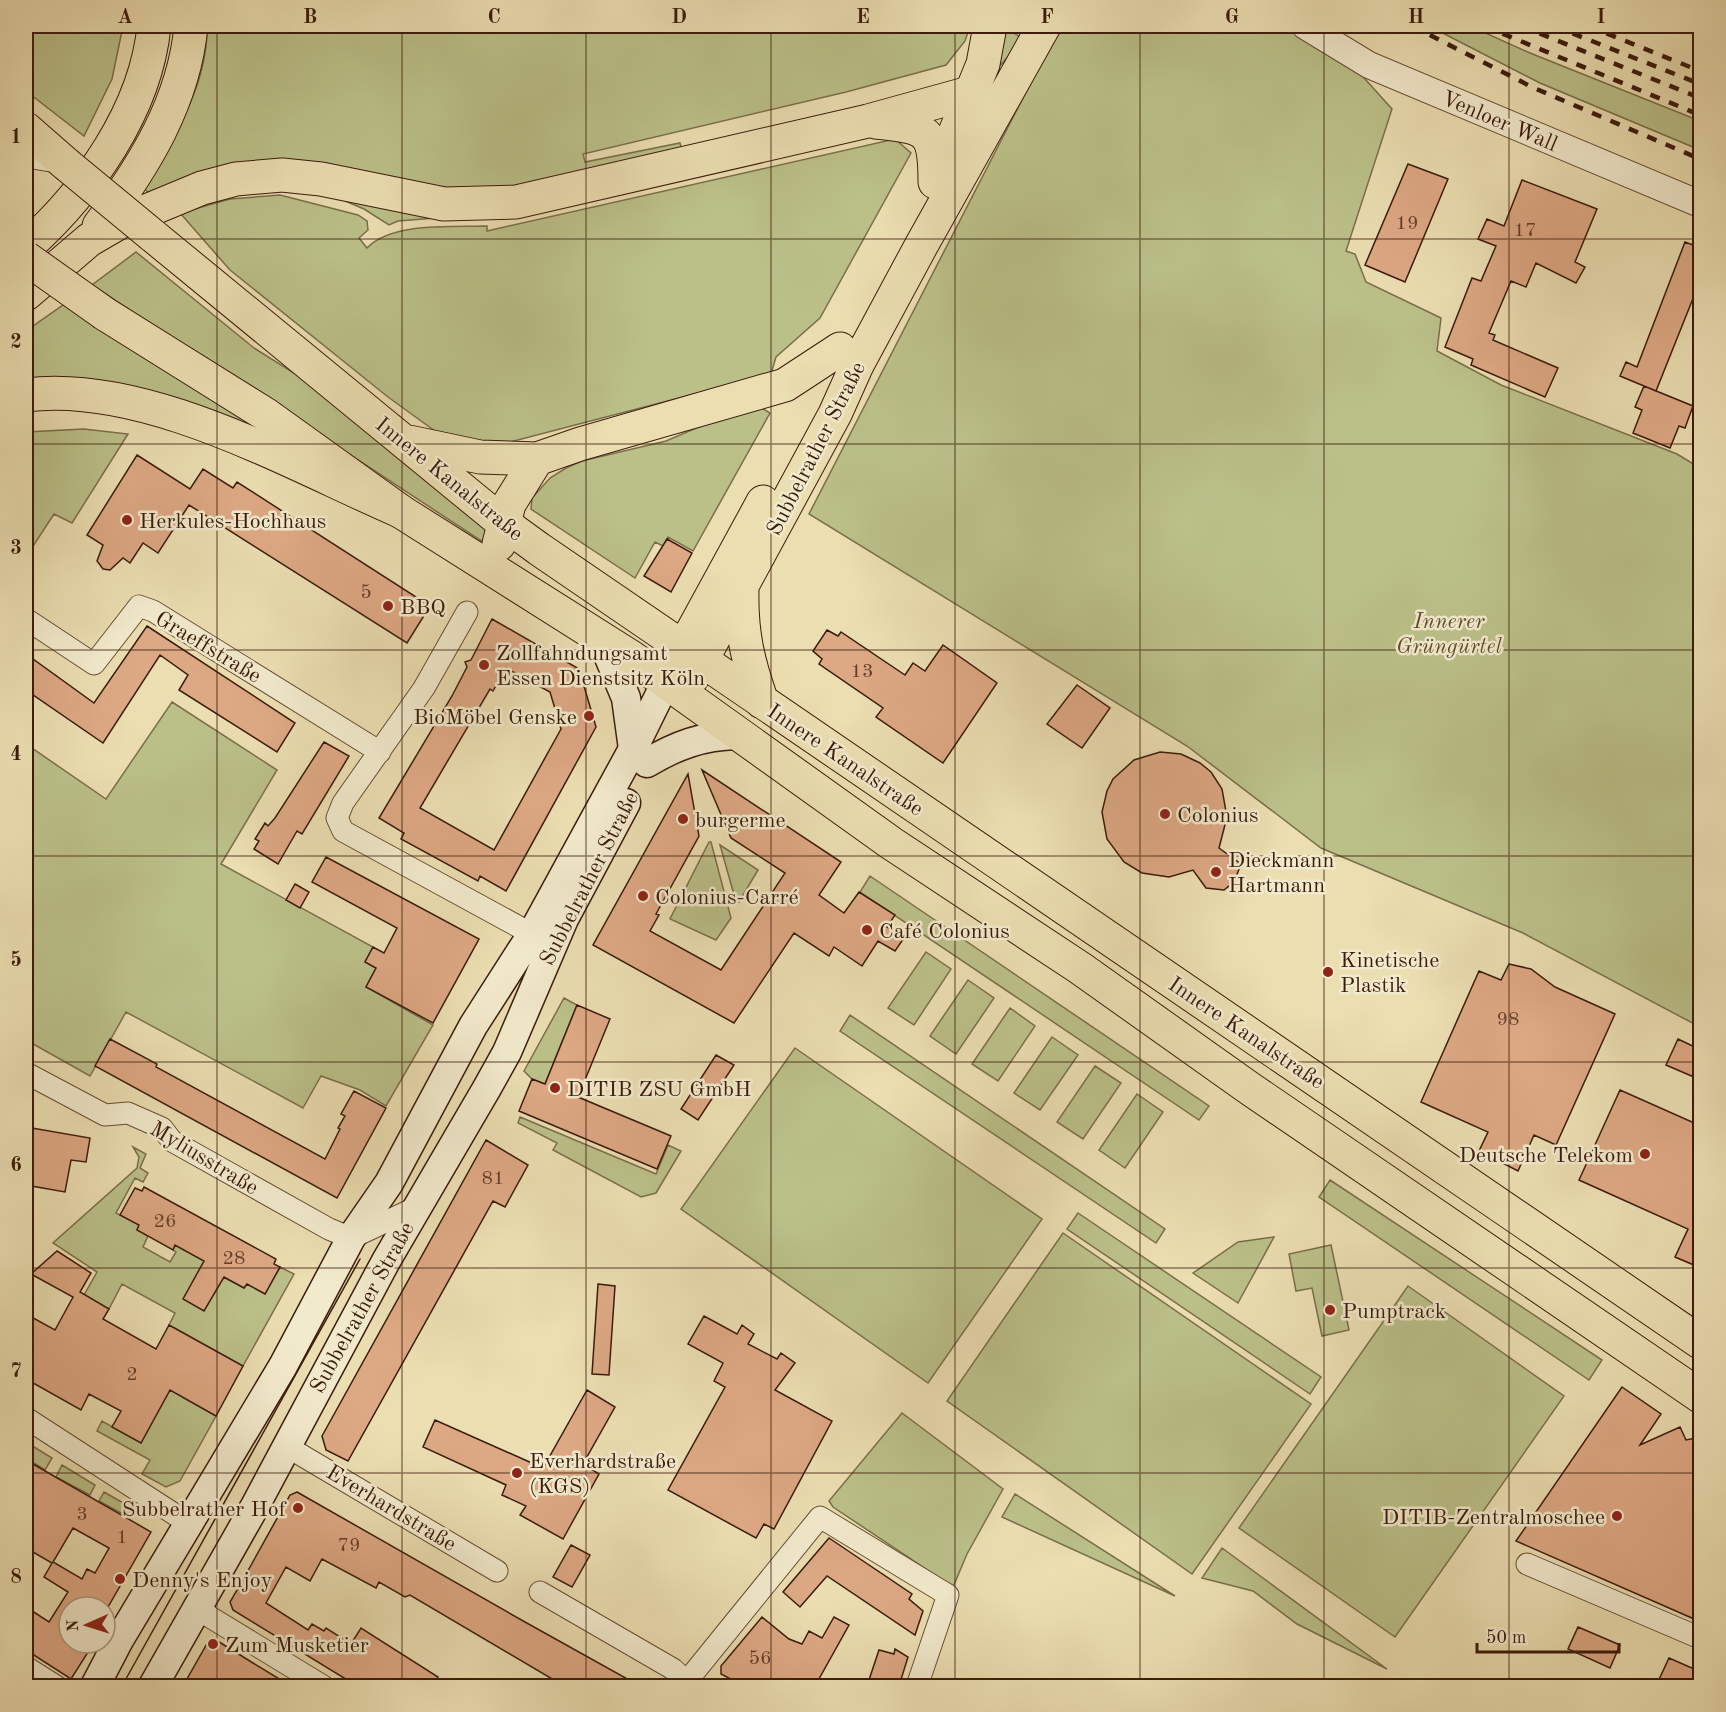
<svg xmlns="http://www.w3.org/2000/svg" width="1726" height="1712" viewBox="0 0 1726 1712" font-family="'Old Standard TT',serif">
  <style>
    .green { fill: #bbc089; stroke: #7b6e4a; stroke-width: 1.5 }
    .building { fill: #dda884; stroke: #3b1b0b; stroke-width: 1.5; fill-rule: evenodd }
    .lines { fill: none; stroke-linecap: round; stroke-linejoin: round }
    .minor-casing { stroke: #674c34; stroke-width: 23 }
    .tertiary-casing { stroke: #674c34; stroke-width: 28 }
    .secondary-casing { stroke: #3b1b0b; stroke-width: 31 }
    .primary-casing { stroke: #3b1b0b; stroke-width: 35 }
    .trunk-casing { stroke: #3b1b0b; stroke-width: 35 }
    .minor { stroke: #f2eacc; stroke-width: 21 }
    .tertiary { stroke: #f2eacc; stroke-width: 26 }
    .secondary { stroke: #f2eacc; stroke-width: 28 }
    .primary { stroke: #ebdeb1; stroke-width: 33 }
    .trunk { stroke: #ebdeb1; stroke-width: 33 }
    .tram { stroke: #3b1b0b; stroke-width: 1.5 }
    .rail { stroke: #3b1b0b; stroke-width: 4.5; stroke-dasharray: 10 10; stroke-linecap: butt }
    .primary-bridge-casing { stroke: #3b1b0b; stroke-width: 35; stroke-linecap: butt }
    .primary-bridge { stroke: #ebdeb1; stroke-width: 33 }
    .grid { fill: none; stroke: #3b1b0b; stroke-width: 1.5; stroke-opacity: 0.55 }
    .poi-dot { fill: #8f2418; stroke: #f2eacc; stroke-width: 2 }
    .labels { text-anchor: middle; stroke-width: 5; stroke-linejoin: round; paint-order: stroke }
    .number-label { font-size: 20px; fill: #643e29 }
    .street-label { font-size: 22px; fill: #3b1b0b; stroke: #f2eacc }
    .poi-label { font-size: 22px; fill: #3b1b0b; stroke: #f2eacc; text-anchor: start }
    .park-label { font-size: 22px; font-style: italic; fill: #614d31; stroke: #f2eacc }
    .neatline { fill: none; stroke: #3b1b0b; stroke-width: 2 }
    .grid-label { font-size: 20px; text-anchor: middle; font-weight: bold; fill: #3b1b0b }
  </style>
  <rect width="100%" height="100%" fill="#ebdeb1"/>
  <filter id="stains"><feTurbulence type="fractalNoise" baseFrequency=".00333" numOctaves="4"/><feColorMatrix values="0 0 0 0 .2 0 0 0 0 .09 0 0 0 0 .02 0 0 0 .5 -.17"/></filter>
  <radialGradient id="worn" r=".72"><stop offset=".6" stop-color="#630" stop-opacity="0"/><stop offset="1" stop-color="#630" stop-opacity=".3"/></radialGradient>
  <path class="green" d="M26 26H123L112 79 84 136 26 91Z
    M207 26H970L965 41 946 65 846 92 583 154 585 162 680 143 682 152 537 185 465 193 391 183 152 197 144 188C173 138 208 86 207 26Z
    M1060 26H1287L1357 70 1392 109 1346 251 1355 254 1366 282 1441 318 1437 351 1501 385 1677 454 1700 468V1027L1523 933 1321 848 1187 746 809 514Z
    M1429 26H1470L1530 53 1700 121V150L1540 83Z
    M1007 29 1024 39 997 69 1004 31Z
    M895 139 911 153 820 318 776 357 771 374 510 442 446 439 388 397 230 270 180 213 230 199 280 195 358 215 367 221 368 230 359 238 367 248C391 222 453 227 487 226V231Z
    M331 195 436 218 398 221 389 225 364 209Z
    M136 252 254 348 302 378 488 531 486 544 92 285Z
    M66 303 286 446 172 402 89 379H54L26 383V331Z
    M760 407 770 413 693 551 668 537 663 546 655 542 635 578 531 509 532 498 550 478 566 468 582 461 666 441 715 420Z
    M84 429 128 434 72 523 54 514 26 557V432Z
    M172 702 277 770 221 864 373 947 365 962 376 968 366 987 433 1025 386 1106 360 1090 321 1076 303 1108 126 1012 90 1076 26 1040V744L106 799Z
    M709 842H711L731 918 716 940 670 919Z
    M720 845 758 870 739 902 735 898Z
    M870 876 1209 1106 1199 1120 860 892Z
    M926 952 951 969 914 1025 888 1008Z
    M968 980 994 998 956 1054 930 1036Z
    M564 998 577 1005 545 1084 532 1079 524 1071Z
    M1010 1008 1035 1026 998 1081 972 1064Z
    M850 1015 1165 1229 1156 1243 840 1031Z
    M1052 1037 1078 1055 1040 1110 1014 1093Z
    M795 1048 1042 1219 928 1383 681 1209Z
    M1095 1066 1121 1083 1083 1139 1057 1122Z
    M1137 1094 1163 1112 1125 1168 1099 1150Z
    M520 1117 656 1174 668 1145 681 1151 656 1193 641 1197 553 1150 557 1143 518 1123Z
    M133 1147 146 1154 140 1168 148 1173 143 1182 135 1178 116 1213 139 1225 137 1230 148 1236 143 1247 170 1262 176 1252 173 1250 175 1245 210 1264 208 1269 244 1288 247 1284 265 1294 280 1267 294 1274 243 1366 169 1325 175 1313 122 1284 109 1309 84 1295 97 1272 53 1243 137 1168 139 1157Z
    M1330 1180 1602 1360 1589 1380 1319 1197Z
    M1078 1213 1321 1377 1310 1394 1067 1229Z
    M1063 1233 1311 1404 1192 1574 947 1401Z
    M1274 1237 1238 1303 1193 1273 1238 1242Z
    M1331 1245 1349 1330 1322 1336 1312 1288 1296 1291 1289 1254Z
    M1408 1286 1564 1396 1395 1637 1239 1528Z
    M176 1379 184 1398 216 1416 180 1481 166 1487 142 1474 150 1460 97 1431 102 1421 141 1443Z
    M902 1413 1003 1489 967 1554 953 1587 833 1507 829 1501Z
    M26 1442 52 1458 45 1470 26 1458Z
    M62 1465 95 1485 90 1495 56 1477Z
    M104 1492 134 1509 130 1518 99 1501Z
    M1015 1494 1175 1596 1002 1517Z
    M1222 1548 1387 1669 1297 1624 1253 1591 1202 1578Z"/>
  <path class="building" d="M1408 164 1448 179 1405 282 1365 265Z
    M1522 180 1597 209 1575 262 1585 267 1576 283 1536 263 1526 287 1511 281 1489 333 1495 335 1493 340 1558 368 1545 397 1471 365 1473 359 1445 347 1472 278 1481 281 1496 246 1478 239 1487 219 1504 226Z
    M1685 242 1701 248V293L1696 291 1656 391 1620 376 1626 362 1637 367Z
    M1644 386 1693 406 1685 428 1679 426 1670 448 1633 433 1642 410 1635 407Z
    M137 455 190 489 203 469 233 488 237 482 430 606 407 643 189 505 158 553 143 543 130 563 123 558 110 570 103 569 97 561 103 545 87 535Z
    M667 539 692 553 671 592 644 576Z
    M492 619 579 669 596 727 506 891 480 876 478 881 401 839 404 833 379 818 452 696 467 667 465 662 471 660ZM506 668 550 692 561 729 494 850 420 808 490 689 493 691Z
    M147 626 295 723 277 752 179 690 188 675 160 655 103 743 26 690V654L94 703Z
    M827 630 838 636 841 632 905 675 913 663 925 671 943 645 997 683 943 763 876 717 883 708 819 664 822 659 813 651Z
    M1077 685 1110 708 1082 748 1047 724Z
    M324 742 349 756 302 834 297 831 278 864 254 849 259 841 255 839 265 823 268 826 275 818Z
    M1160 752 1181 754 1200 763 1211 772 1222 789 1227 817 1219 848 1241 864 1234 882 1224 890 1206 888 1193 870 1169 877 1142 873 1124 862 1107 839 1102 812 1107 791 1113 779 1134 760Z
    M702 770 841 862 819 895 844 913 859 892 895 915 887 927 904 938 895 951 878 941 862 966 834 947 829 956 794 933 734 1023 593 945 688 774 699 836 656 914 659 915 650 931 721 970 785 873 731 838Z
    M326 857 479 939 433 1023 366 987 376 968 365 962 373 947 384 953 397 928 312 882Z
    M295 884 309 892 300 908 286 900Z
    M1509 964 1531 969 1555 987 1615 1014 1556 1145 1534 1135 1518 1171 1479 1151 1488 1132 1421 1102 1479 971 1501 980Z
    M577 1005 610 1019 578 1097 671 1136 657 1169 519 1111 532 1079 545 1084Z
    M110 1039 157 1064 156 1067 325 1159 340 1129 338 1128 345 1116 341 1114 354 1091 386 1108 337 1198 95 1066Z
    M1678 1039 1701 1050V1080L1666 1065Z
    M716 1055 734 1065 698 1120 681 1109Z
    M1620 1090 1701 1126V1268L1675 1257 1688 1229 1579 1180Z
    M26 1127 90 1138 86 1162 71 1160 65 1192 26 1185Z
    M486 1140 528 1165 505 1207 493 1201 348 1461 326 1450 322 1436Z
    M144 1187 276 1259 274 1264 280 1267 265 1294 247 1284 244 1288 224 1277 204 1311 183 1299 204 1261 175 1245 173 1250 137 1230 139 1225 120 1215 135 1188 142 1191Z
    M57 1251 91 1273 80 1292 109 1309 103 1319 156 1349 169 1325 243 1366 216 1416 170 1390 141 1443 112 1427 121 1411 89 1394 81 1410 26 1379V1314L55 1330 73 1297 31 1274Z
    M598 1284 615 1286 609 1375 592 1374Z
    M704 1316 737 1334 742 1325 754 1334 748 1344 777 1359 781 1353 795 1363 775 1390 832 1421 774 1529 764 1524 756 1538 668 1490 725 1387 714 1381 723 1363 688 1344Z
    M1622 1387 1661 1414 1640 1445 1680 1427 1686 1440 1696 1438 1701 1448V1622L1516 1541Z
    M587 1390 615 1407 583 1464 599 1474 563 1539 520 1515 526 1506 502 1495 506 1485 423 1447 435 1420 543 1468Z
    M26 1460 151 1532 108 1607H69V1643H82L90 1649 71 1679 26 1650V1607L49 1622 68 1592 44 1577 52 1563 26 1548ZM73 1528 109 1548 95 1573 87 1569 82 1579 53 1562Z
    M297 1492 525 1622 640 1686H564L410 1595 405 1597 379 1582 376 1588 322 1559 310 1581 286 1567 266 1603 308 1630 312 1624 324 1631 326 1628 351 1644 361 1628 438 1677 432 1686H357L233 1610 230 1602 240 1585 290 1495Z
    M829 1538 912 1594 909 1599 923 1611 915 1635 827 1576 800 1607 783 1592Z
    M571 1545 590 1555 572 1587 553 1577Z
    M762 1617 789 1639 802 1644 809 1631 822 1638 834 1617 849 1625 815 1686H744L721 1674V1666Z
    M1578 1627 1620 1645 1610 1668 1568 1649Z
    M216 1640 253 1663 291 1686H183L208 1642Z
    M895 1649 908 1657 899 1686 869 1680 879 1650 894 1654Z
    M1669 1658 1701 1672V1686H1656Z"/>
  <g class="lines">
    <defs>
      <path id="minor" d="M26 157 63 163
        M467 612 424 688 343 803 337 818 343 831 532 934
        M26 619 94 664 139 606 153 611 380 752
        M26 1073 105 1115 128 1113 162 1128 172 1141 329 1229 351 1238 415 1208
        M26 1418 188 1523
        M286 1446 497 1571
        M1527 1564 1700 1638
        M540 1592 673 1669 691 1686
        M199 1607 210 1617 323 1686
        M26 1667 56 1686
        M683 1686 820 1517 948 1595 917 1686"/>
      <path id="tertiary" d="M1305 26 1369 65 1700 204"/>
      <path id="secondary" d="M601 638 626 698 633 749
        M647 763C677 745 702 736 737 735
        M95 1686 119 1640 283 1366 351 1238 389 1183 473 1026 532 934 633 749 666 682
        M153 1686 254 1508 386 1261 487 1088 507 1052 564 919 626 803"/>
      <path id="primary" d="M26 129 66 164
        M936 179 983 64 990 26
        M152 235 502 522 539 549 1700 1342
        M105 314 265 414 400 511 631 657 891 843 1080 968 1249 1088 1700 1396
        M409 442 480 457 537 459 580 444 785 385 840 349
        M499 544 509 504 537 459
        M742 591C741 633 748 662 762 702
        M673 667 763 502
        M692 678 835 414 857 365 921 246 1044 26"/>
      <path id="trunk" d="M876 122C926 128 935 127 935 182
        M99 226C144 166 184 102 191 26
        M26 247C88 192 146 110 154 26
        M26 294 89 240 120 222 202 188 236 179 282 175 321 179 444 204 516 202 868 121 973 92
        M26 395C147 380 291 464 400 511"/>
    </defs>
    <use href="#minor" class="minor-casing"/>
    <use href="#tertiary" class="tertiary-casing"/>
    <use href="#secondary" class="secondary-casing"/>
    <use href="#primary" class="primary-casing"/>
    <use href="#trunk" class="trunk-casing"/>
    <use href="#minor" class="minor"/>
    <use href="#tertiary" class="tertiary"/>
    <use href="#secondary" class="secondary"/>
    <use href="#primary" class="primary"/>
    <use href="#trunk" class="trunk"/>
    <path class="tram" d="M122 1686 360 1259"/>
    <path class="rail" d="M1412 26 1534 88 1700 159
      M1484 26 1700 115
      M1521 26 1700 98
      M1554 26 1700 84
      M1588 26 1700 71"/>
    <defs>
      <path id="primary-bridge" d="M66 164 152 235
        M26 258 105 314"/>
    </defs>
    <use href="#primary-bridge" class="primary-bridge-casing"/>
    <use href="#primary-bridge" class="primary-bridge"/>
  </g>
  <path class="grid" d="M217 26V1686M402 26V1686M586 26V1686M771 26V1686M955 26V1686M1140 26V1686M1324 26V1686M1509 26V1686M26 239H1700M26 444H1700M26 650H1700M26 856H1700M26 1062H1700M26 1268H1700M26 1473H1700"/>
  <g class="poi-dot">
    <circle cx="127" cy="520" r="6"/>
    <circle cx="388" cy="606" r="6"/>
    <circle cx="484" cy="665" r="6"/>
    <circle cx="589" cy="716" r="6"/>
    <circle cx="1165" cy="814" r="6"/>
    <circle cx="683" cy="819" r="6"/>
    <circle cx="1216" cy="872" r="6"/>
    <circle cx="643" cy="896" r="6"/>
    <circle cx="867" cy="930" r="6"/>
    <circle cx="1328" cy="972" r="6"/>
    <circle cx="555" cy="1088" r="6"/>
    <circle cx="1645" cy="1154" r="6"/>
    <circle cx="1330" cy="1310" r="6"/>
    <circle cx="517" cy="1473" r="6"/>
    <circle cx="298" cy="1508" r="6"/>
    <circle cx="1617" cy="1516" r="6"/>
    <circle cx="120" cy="1579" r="6"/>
    <circle cx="213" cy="1644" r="6"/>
  </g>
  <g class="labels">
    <g class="number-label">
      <text x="1407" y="229">19</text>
      <text x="1525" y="236">17</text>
      <text x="366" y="598">5</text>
      <text x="862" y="677">13</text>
      <text x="1508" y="1025">98</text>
      <text x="493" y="1184">81</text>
      <text x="165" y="1227">26</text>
      <text x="234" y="1264">28</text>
      <text x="132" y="1380">2</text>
      <text x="82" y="1520">3</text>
      <text x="122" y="1543">1</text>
      <text x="349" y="1551">79</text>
      <text x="760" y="1664">56</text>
    </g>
    <g class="street-label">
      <text transform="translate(1500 120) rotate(23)" y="8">Venloer Wall</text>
      <text transform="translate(815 448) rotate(-63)" y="8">Subbelrather Straße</text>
      <text transform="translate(450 478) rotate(39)" y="8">Innere Kanalstraße</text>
      <text transform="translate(209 646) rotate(31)" y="8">Graeffstraße</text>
      <text transform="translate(846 759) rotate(34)" y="8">Innere Kanalstraße</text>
      <text transform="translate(588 878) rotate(-63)" y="8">Subbelrather Straße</text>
      <text transform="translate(1247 1032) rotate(34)" y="8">Innere Kanalstraße</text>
      <text transform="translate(205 1157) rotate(31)" y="8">Myliusstraße</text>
      <text transform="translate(361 1307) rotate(-61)" y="8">Subbelrather Straße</text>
      <text transform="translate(392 1507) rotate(31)" y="8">Everhardstraße</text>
    </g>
    <g class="poi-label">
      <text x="139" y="528">Herkules-Hochhaus</text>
      <text x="400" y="614">BBQ</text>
      <text x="496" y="660">Zollfahndungsamt<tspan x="496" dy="25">Essen Dienstsitz Köln</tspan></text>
      <text x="577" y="724" text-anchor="end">BioMöbel Genske</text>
      <text x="1177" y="822">Colonius</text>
      <text x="695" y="827">burgerme</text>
      <text x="1228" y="867">Dieckmann<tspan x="1228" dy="25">Hartmann</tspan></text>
      <text x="655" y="904">Colonius-Carré</text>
      <text x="879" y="938">Café Colonius</text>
      <text x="1340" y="967">Kinetische<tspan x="1340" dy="25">Plastik</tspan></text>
      <text x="567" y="1096">DITIB ZSU GmbH</text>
      <text x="1633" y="1162" text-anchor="end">Deutsche Telekom</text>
      <text x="1342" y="1318">Pumptrack</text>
      <text x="529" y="1468">Everhardstraße<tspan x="529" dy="25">(KGS)</tspan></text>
      <text x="286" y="1516" text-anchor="end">Subbelrather Hof</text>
      <text x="1605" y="1524" text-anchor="end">DITIB-Zentralmoschee</text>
      <text x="132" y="1587">Denny's Enjoy</text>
      <text x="225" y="1652">Zum Musketier</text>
    </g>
    <g class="park-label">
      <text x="1449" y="628">Innerer<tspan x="1449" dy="25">Grüngürtel</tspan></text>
    </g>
  </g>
  <rect width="1726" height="1712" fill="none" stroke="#ebdeb1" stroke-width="66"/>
  <g transform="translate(87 1625) rotate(267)"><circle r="28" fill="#f2eacc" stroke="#a9977f" stroke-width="1.5"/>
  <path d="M0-4.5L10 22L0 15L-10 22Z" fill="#8f2418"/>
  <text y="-9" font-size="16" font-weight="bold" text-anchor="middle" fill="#3b1b0b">N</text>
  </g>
  <path d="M1477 1643v9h142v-9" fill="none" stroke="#3b1b0b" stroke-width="3"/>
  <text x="1486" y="1643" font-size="18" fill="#3b1b0b" stroke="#f2eacc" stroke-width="4.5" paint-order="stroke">50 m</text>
  <rect x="33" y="33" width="1660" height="1646" class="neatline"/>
  <g class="grid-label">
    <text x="125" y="23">A</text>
    <text x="310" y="23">B</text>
    <text x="494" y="23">C</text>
    <text x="679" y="23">D</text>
    <text x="863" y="23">E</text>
    <text x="1047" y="23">F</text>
    <text x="1232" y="23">G</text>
    <text x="1416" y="23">H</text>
    <text x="1601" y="23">I</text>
    <text x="16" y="143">1</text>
    <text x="16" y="348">2</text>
    <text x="16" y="554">3</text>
    <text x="16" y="760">4</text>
    <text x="16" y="966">5</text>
    <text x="16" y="1171">6</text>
    <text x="16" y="1377">7</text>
    <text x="16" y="1583">8</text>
  </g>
  <rect width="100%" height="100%" filter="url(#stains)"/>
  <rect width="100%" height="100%" fill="url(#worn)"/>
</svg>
